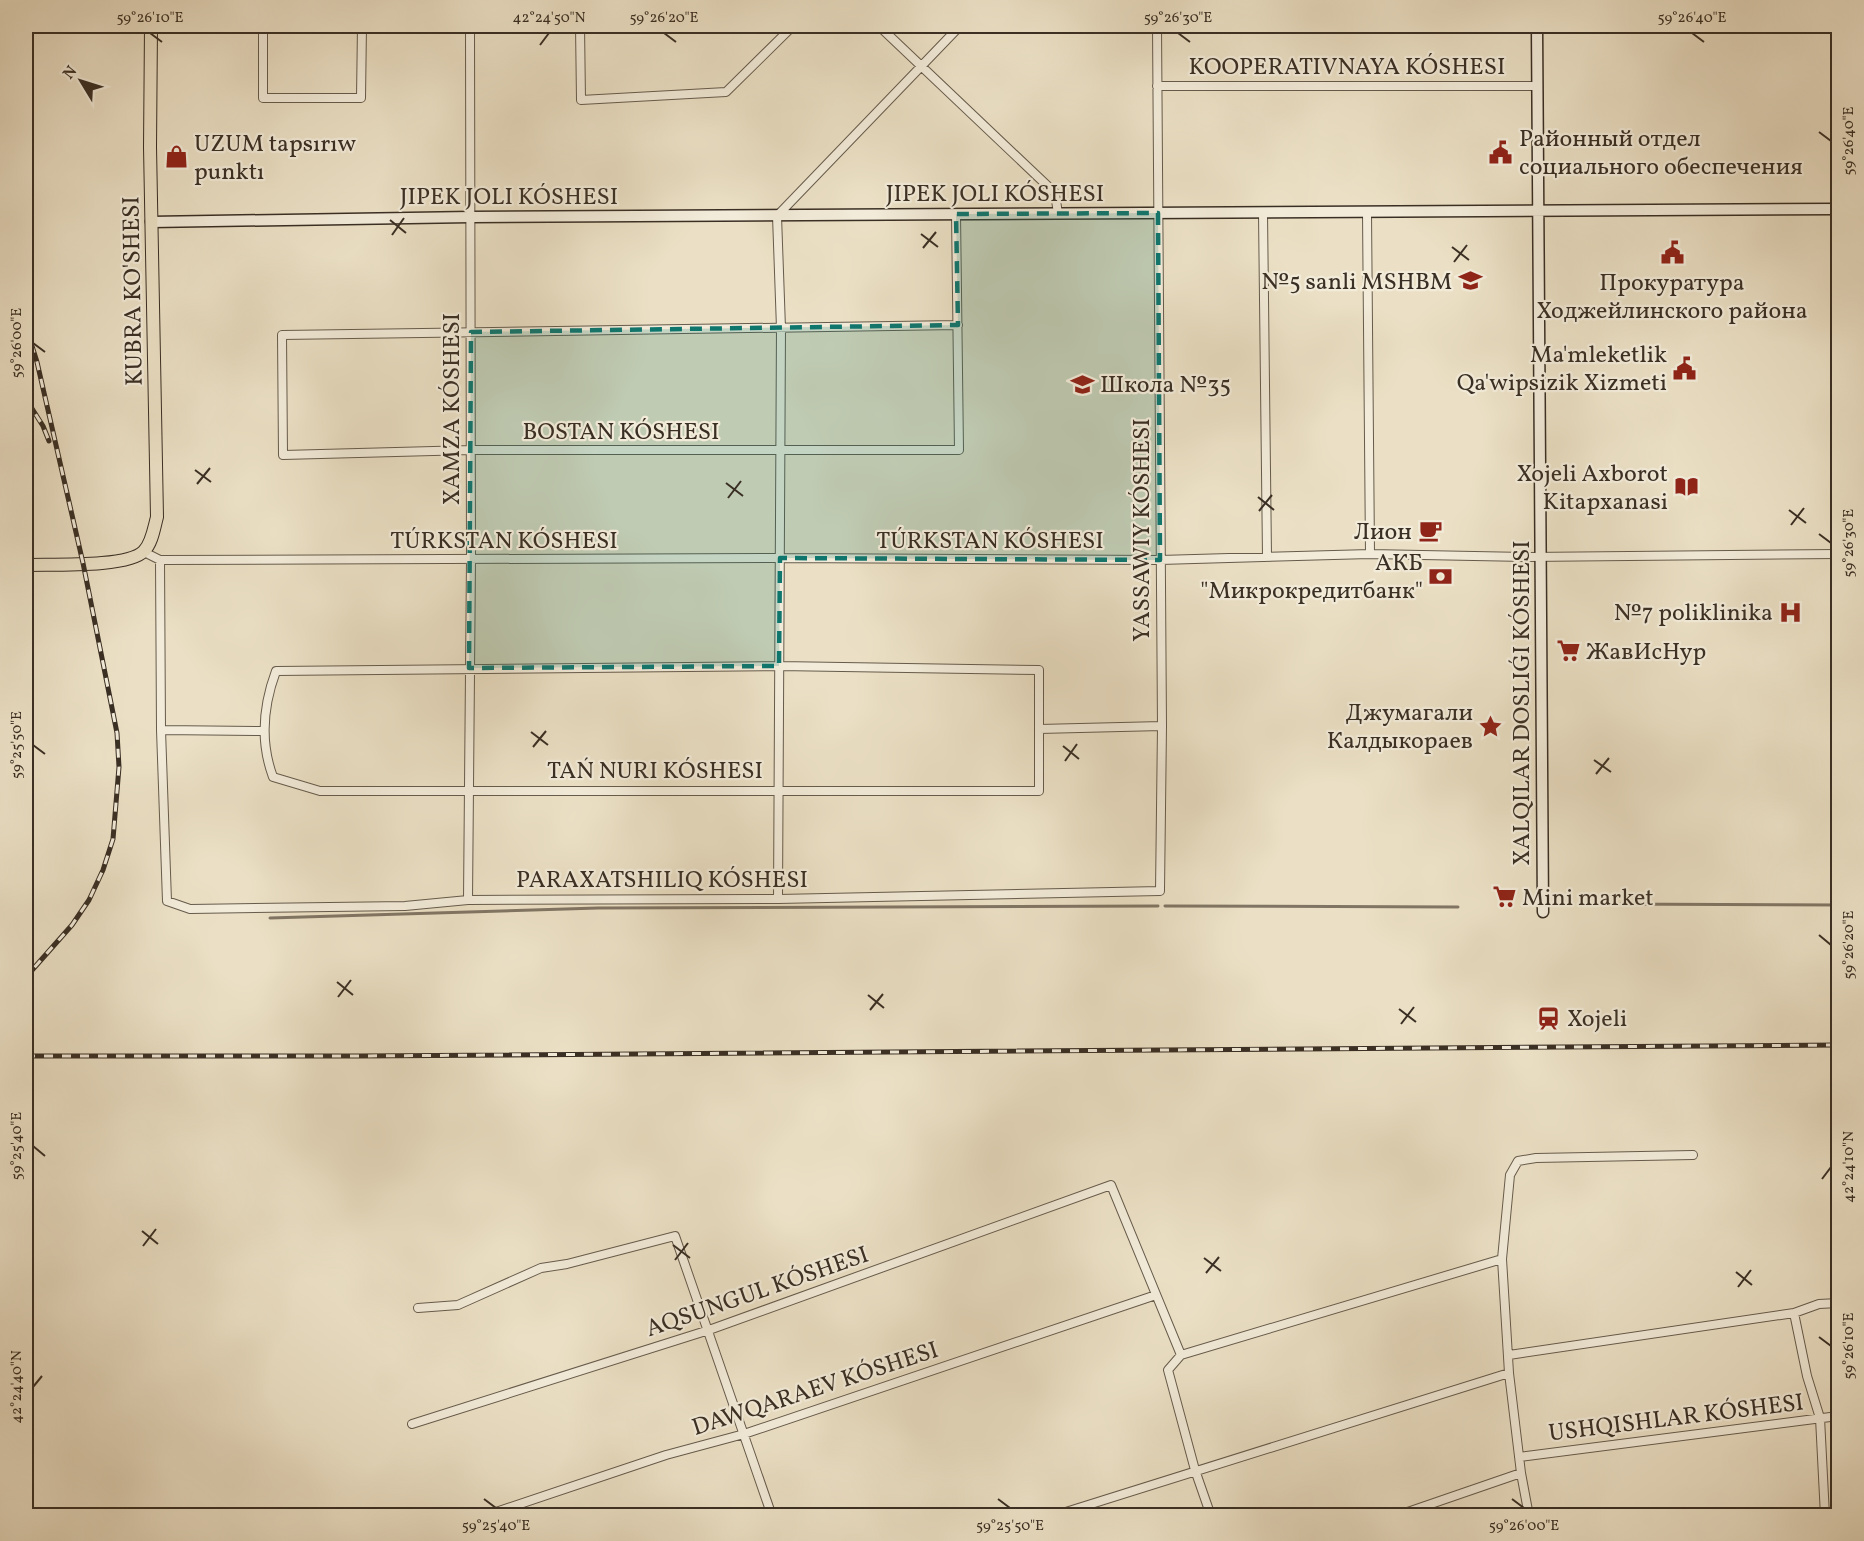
<svg xmlns="http://www.w3.org/2000/svg" width="1864" height="1541" viewBox="0 0 1864 1541" font-family="Vollkorn,serif">
  <style>
    .lines { fill: none; stroke-linecap: round; stroke-linejoin: round }
    .stream { stroke: #807564; stroke-width: 3 }
    .street-casing { stroke: #665b4c; stroke-width: 10 }
    .secondary-casing { stroke: #3a2f24; stroke-width: 13 }
    .primary-casing { stroke: #3a2f24; stroke-width: 14 }
    .street { stroke: #f2ebd9; stroke-width: 8 }
    .secondary { stroke: #f2ebd9; stroke-width: 10 }
    .primary { stroke: #ebe0c5; stroke-width: 12 }
    .rail-casing { stroke: #3a2f24; stroke-width: 5 }
    .rail { stroke: #f2ebd9; stroke-width: 3; stroke-dasharray: 9; stroke-linecap: butt }
    .marked { fill: #0f766e; fill-opacity: 0.2; stroke: #0f766e; stroke-width: 4.5; stroke-dasharray: 12 8; stroke-linejoin: round }
    .ticks { fill: none; stroke: #3a2f24; stroke-width: 2 }
    .labels { text-anchor: middle; stroke-width: 4.5; stroke-linejoin: round; paint-order: stroke }
    .street-label { font-size: 24px; fill: #3a2f24; stroke: #f2ebd9 }
    .poi-label { font-size: 24px; fill: #3a2f24; stroke: #f2ebd9; text-anchor: end }
    .neatline { fill: none; stroke: #3a2f24; stroke-width: 2 }
    .ticks-label { font-size: 15px; text-anchor: middle; fill: #3a2f24 }
  </style>
  <rect width="100%" height="100%" fill="#ebe0c5"/>
  <filter id="stains"><feTurbulence type="fractalNoise" baseFrequency=".00333" numOctaves="4"/><feColorMatrix values="0 0 0 0 .2 0 0 0 0 .09 0 0 0 0 .02 0 0 0 .5 -.17"/></filter>
  <radialGradient id="worn" r=".72"><stop offset=".6" stop-color="#630" stop-opacity="0"/><stop offset="1" stop-color="#630" stop-opacity=".3"/></radialGradient>
  <g class="lines">
    <path class="stream" d="M1606 904 1838 905
      M1165 906 1458 907
      M270 918 598 908 1158 906"/>
    <defs>
      <path id="street" d="M263 26V98H361L362 26
        M580 26 581 100 726 92 793 26
        M879 26 1055 193 1058 214
        M1157 86H1537
        M1263 213 1267 557
        M1367 213 1370 554
        M956 214 959 450H471L283 455 282 335 958 325
        M144 552 160 560 780 558 1160 560 1370 554 1528 557 1838 554
        M160 560 161 730 167 901 190 909 405 906 468 900 778 899 1160 891 1162 726 1157 26
        M779 666 1039 670V791H320L273 777C260 742 263 706 276 671Z
        M1039 729 1162 726
        M161 730 263 731
        M778 899 781 328 777 216 960 26
        M468 900 471 559 470 26
        M418 1308 458 1305 541 1268 567 1264 675 1236 772 1516
        M1794 1313 1807 1376 1820 1418 1825 1516
        M1509 1355 1794 1313 1819 1304 1838 1303
        M412 1424 709 1330 1111 1185 1181 1355
        M1519 1457 1838 1416
        M484 1516 666 1455 744 1434 1156 1295
        M1053 1516 1509 1373
        M1211 1516 1195 1470 1168 1370 1181 1355 1502 1259
        M1396 1516 1521 1473
        M1529 1516 1521 1473 1509 1373 1502 1259 1510 1175 1518 1161 1536 1158 1693 1155"/>
      <path id="secondary" d="M1537 26 1543 912
        M151 222 471 217 1838 209"/>
      <path id="primary" d="M26 565C50 564 128 568 144 551 152 543 154 528 157 517L150 147 151 26"/>
    </defs>
    <use href="#street" class="street-casing"/>
    <use href="#secondary" class="secondary-casing"/>
    <use href="#primary" class="primary-casing"/>
    <use href="#street" class="street"/>
    <use href="#secondary" class="secondary"/>
    <use href="#primary" class="primary"/>
    <defs>
      <path id="rail" d="M26 327 37 362 83 563 117 733 119 767 113 839 103 870 89 900 72 925 26 977
        M26 399 43 426 49 441
        M26 1056H359L1838 1045"/>
    </defs>
    <use href="#rail" class="rail-casing"/>
    <use href="#rail" class="rail"/>
  </g>
  <path class="marked" d="M1158 213 1160 560 780 558 779 666 469 668 471 332 958 325 956 214Z"/>
  <path class="ticks" d="M150 33 162 42M664 33 676 42M1178 33 1190 42M1692 33 1704 42M540 45 549 33M1819 132 1831 141M390 220 406 233M921 234 938 247M392 235 404 218M1452 247 1469 260M923 248 936 232M1454 262 1467 245M33 343 45 352M195 470 211 482M726 483 743 496M197 484 210 468M1258 497 1274 510M728 498 741 481M1789 510 1806 523M1259 511 1272 495M1791 525 1804 508M1819 534 1831 543M531 732 548 745M33 745 45 754M1063 746 1079 759M533 747 546 731M1594 760 1611 772M1065 761 1077 744M1596 774 1609 758M1819 935 1831 945M337 982 353 995M868 995 884 1008M338 997 351 980M1399 1009 1416 1022M870 1010 883 994M1401 1024 1414 1007M33 1146 45 1156M1822 1179 1831 1167M142 1231 158 1244M673 1245 690 1258M143 1246 156 1229M1204 1258 1221 1271M675 1260 688 1243M1736 1272 1752 1285M1206 1273 1219 1257M1738 1287 1751 1270M1819 1337 1831 1346M33 1387 42 1376M484 1499 496 1508M998 1499 1010 1508M1512 1499 1524 1508"/>
  <defs>
    <symbol id="civic-bare" viewBox="-9 -9 18 18"><path d="M-.6-6.5H3V-4.5H.6V-3L4-1V1h2V6H-6V1h2V-1L-.6-3ZM-1.2 2.5V6h2.4V2.5Z" fill="#8f2418" stroke="#f2ebd9" stroke-width="2.5" paint-order="stroke"/></symbol>
    <symbol id="shop-bare" viewBox="-9 -9 18 18"><path d="M-5-2.5h2.3a2.7 3.5 0 0 1 5.4 0H5L5.5 6h-11ZM-1.5-2.5h3a1.5 2.3 0 0 0-3 0Z" fill="#8f2418" stroke="#f2ebd9" stroke-width="2.5" paint-order="stroke"/></symbol>
    <symbol id="school-bare" viewBox="-9 -9 18 18"><path d="M0-5L7-2L0 1L-7-2ZM-4 1L0 2.5L4 1V4Q0 6-4 4Z" fill="#8f2418" stroke="#f2ebd9" stroke-width="2.5" paint-order="stroke"/></symbol>
    <symbol id="library-bare" viewBox="-9 -9 18 18"><path d="M-6-4Q-3-5.5-.7-3.5V5Q-3 3-6 4ZM6-4Q3-5.5 .7-3.5V5Q3 3 6 4Z" fill="#8f2418" stroke="#f2ebd9" stroke-width="2.5" paint-order="stroke"/></symbol>
    <symbol id="cafe-bare" viewBox="-9 -9 18 18"><path d="M-5.5-4.5H6V0H3Q3 3.5 0 3.5H-2.5Q-5.5 3.5-5.5 0ZM3-3.2v2h1.7v-2ZM-6 4.5H4V6H-6Z" fill="#8f2418" stroke="#f2ebd9" stroke-width="2.5" paint-order="stroke"/></symbol>
    <symbol id="bank-bare" viewBox="-9 -9 18 18"><path d="M-6-4H6V4H-6ZM0-2.3a2.3 2.3 0 1 0 0 4.6a2.3 2.3 0 1 0 0-4.6Z" fill="#8f2418" stroke="#f2ebd9" stroke-width="2.5" paint-order="stroke"/></symbol>
    <symbol id="hospital-bare" viewBox="-9 -9 18 18"><path d="M-5-5h3v3.5h4V-5h3V5h-3V1.5h-4V5h-3Z" fill="#8f2418" stroke="#f2ebd9" stroke-width="2.5" paint-order="stroke"/></symbol>
    <symbol id="supermarket-bare" viewBox="-9 -9 18 18"><path d="M-6-5.5h2.5l.6 2H6L4.5 2H-2.5L-4.4-4H-6ZM-1.5 3.2a1.3 1.3 0 1 0 .1 0ZM3 3.2a1.3 1.3 0 1 0 .1 0Z" fill="#8f2418" stroke="#f2ebd9" stroke-width="2.5" paint-order="stroke"/></symbol>
    <symbol id="sight-bare" viewBox="-9 -9 18 18"><path d="M0-6L1.8-2.2L6-1.7L2.9 1.2L3.7 5.4L0 3.3L-3.7 5.4L-2.9 1.2L-6-1.7L-1.8-2.2Z" fill="#8f2418" stroke="#f2ebd9" stroke-width="2.5" paint-order="stroke"/></symbol>
    <symbol id="station-bare" viewBox="-9 -9 18 18"><path d="M-3-6H3Q5-6 5-4V2Q5 4 3 4L4.5 6H3L1.5 4h-3L-3 6H-4.5L-3 4Q-5 4-5 2V-4Q-5-6-3-6ZM-3.5-4v3h7v-3ZM-3.5 1v1.5H-2V1ZM2 1v1.5H3.5V1Z" fill="#8f2418" stroke="#f2ebd9" stroke-width="2.5" paint-order="stroke"/></symbol>
  </defs>
  <g fill-rule="evenodd">
    <use href="#civic-bare" x="1484" y="136" width="33" height="33"/>
    <use href="#shop-bare" x="160" y="140" width="33" height="33"/>
    <use href="#civic-bare" x="1656" y="236" width="33" height="33"/>
    <use href="#school-bare" x="1454" y="264" width="33" height="33"/>
    <use href="#civic-bare" x="1668" y="352" width="33" height="33"/>
    <use href="#school-bare" x="1066" y="368" width="33" height="33"/>
    <use href="#library-bare" x="1670" y="470" width="33" height="33"/>
    <use href="#cafe-bare" x="1414" y="514" width="33" height="33"/>
    <use href="#bank-bare" x="1424" y="560" width="33" height="33"/>
    <use href="#hospital-bare" x="1774" y="596" width="33" height="33"/>
    <use href="#supermarket-bare" x="1552" y="634" width="33" height="33"/>
    <use href="#sight-bare" x="1474" y="710" width="33" height="33"/>
    <use href="#supermarket-bare" x="1488" y="880" width="33" height="33"/>
    <use href="#station-bare" x="1532" y="1002" width="33" height="33"/>
  </g>
  <g class="labels">
    <g class="street-label">
      <text x="1347" y="74">KOOPERATIVNAYA KÓSHESI</text>
      <text x="995" y="201">JIPEK JOLI KÓSHESI</text>
      <text x="509" y="204">JIPEK JOLI KÓSHESI</text>
      <text transform="translate(132 291) rotate(-91)" y="8">KUBRA KO'SHESI</text>
      <text transform="translate(451 409) rotate(-90)" y="8">XAMZA KÓSHESI</text>
      <text x="621" y="439">BOSTAN KÓSHESI</text>
      <text transform="translate(1141 530) rotate(-90)" y="8">YASSAWIY KÓSHESI</text>
      <text x="504" y="548">TÚRKSTAN KÓSHESI</text>
      <text x="990" y="548">TÚRKSTAN KÓSHESI</text>
      <text transform="translate(1521 703) rotate(-90)" y="8">XALQILAR DOSLIǴI KÓSHESI</text>
      <text x="655" y="778">TAŃ NURI KÓSHESI</text>
      <text x="662" y="887">PARAXATSHILIQ KÓSHESI</text>
      <text transform="translate(757 1291) rotate(-19)" y="8">AQSUNGUL KÓSHESI</text>
      <text transform="translate(815 1388) rotate(-18)" y="8">DAWQARAEV KÓSHESI</text>
      <text transform="translate(1676 1417) rotate(-7)" y="8">USHQISHLAR KÓSHESI</text>
    </g>
    <g class="poi-label">
      <text x="1519" y="146" text-anchor="start">Районный отдел<tspan x="1519" dy="28">социального обеспечения</tspan></text>
      <text x="194" y="151" text-anchor="start">UZUM tapsırıw<tspan x="194" dy="28">punktı</tspan></text>
      <text x="1452" y="289">№5 sanli MSHBM</text>
      <text x="1672" y="290" text-anchor="middle">Прокуратура<tspan x="1672" dy="28">Ходжейлинского района</tspan></text>
      <text x="1667" y="362">Ma'mleketlik<tspan x="1667" dy="28">Qa'wipsizik Xizmeti</tspan></text>
      <text x="1100" y="392" text-anchor="start">Школа №35</text>
      <text x="1668" y="481">Xojeli Axborot<tspan x="1668" dy="28">Kitapxanasi</tspan></text>
      <text x="1412" y="539">Лион</text>
      <text x="1423" y="570">АКБ<tspan x="1423" dy="28">"Микрокредитбанк"</tspan></text>
      <text x="1773" y="620">№7 poliklinika</text>
      <text x="1586" y="659" text-anchor="start">ЖавИсНур</text>
      <text x="1473" y="720">Джумагали<tspan x="1473" dy="28">Калдыкораев</tspan></text>
      <text x="1522" y="905" text-anchor="start">Mini market</text>
      <text x="1567" y="1026" text-anchor="start">Xojeli</text>
    </g>
  </g>
  <rect width="1864" height="1541" fill="none" stroke="#ebe0c5" stroke-width="66"/>
  <g transform="translate(81 81) rotate(308)" stroke="#f2ebd9" stroke-width="4.5" paint-order="stroke">
  <path d="M0-4.5L10 22L0 15L-10 22Z" fill="#3a2f24"/>
  <text y="-9" font-size="16" font-weight="bold" text-anchor="middle" fill="#3a2f24">N</text>
  </g>
  <rect x="33" y="33" width="1798" height="1475" class="neatline"/>
  <g class="ticks-label">
    <text x="150" y="22">59°26'10"E</text>
    <text x="549" y="22">42°24'50"N</text>
    <text x="664" y="22">59°26'20"E</text>
    <text x="1178" y="22">59°26'30"E</text>
    <text x="1692" y="22">59°26'40"E</text>
    <text transform="translate(1848 141) rotate(-90)" y="5">59°26'40"E</text>
    <text transform="translate(16 343) rotate(-90)" y="5">59°26'00"E</text>
    <text transform="translate(1848 543) rotate(-90)" y="5">59°26'30"E</text>
    <text transform="translate(16 745) rotate(-90)" y="5">59°25'50"E</text>
    <text transform="translate(1848 945) rotate(-90)" y="5">59°26'20"E</text>
    <text transform="translate(16 1146) rotate(-90)" y="5">59°25'40"E</text>
    <text transform="translate(1848 1167) rotate(-90)" y="5">42°24'10"N</text>
    <text transform="translate(1848 1346) rotate(-90)" y="5">59°26'10"E</text>
    <text transform="translate(16 1387) rotate(-90)" y="5">42°24'40"N</text>
    <text x="496" y="1530">59°25'40"E</text>
    <text x="1010" y="1530">59°25'50"E</text>
    <text x="1524" y="1530">59°26'00"E</text>
  </g>
  <rect width="100%" height="100%" filter="url(#stains)"/>
  <rect width="100%" height="100%" fill="url(#worn)"/>
</svg>
